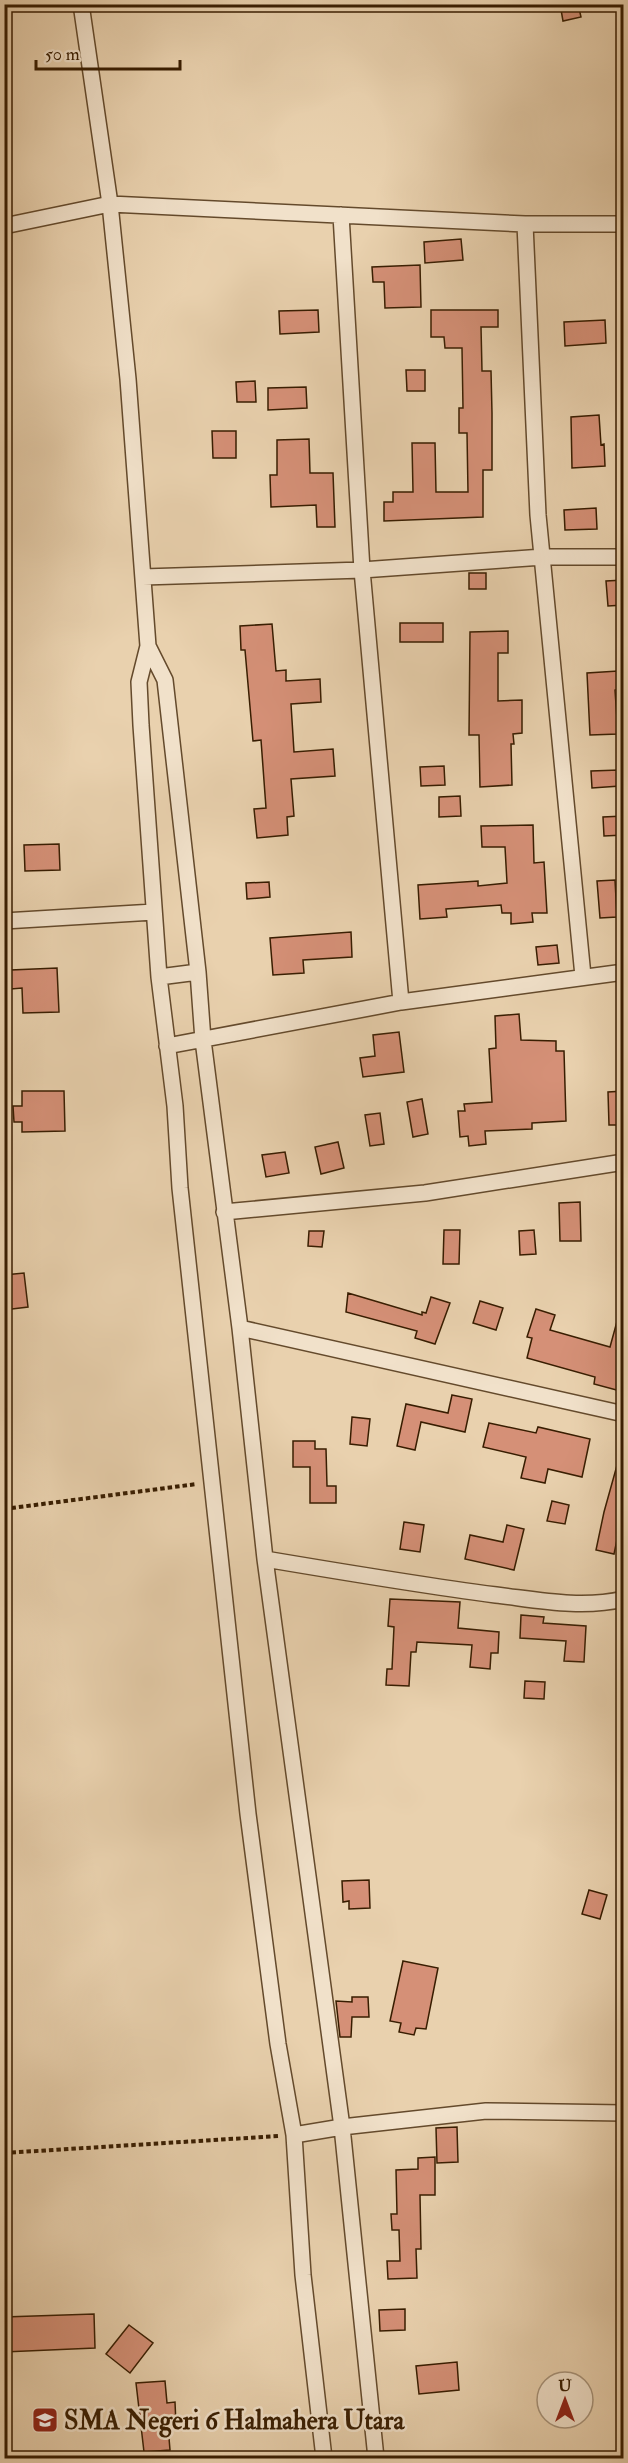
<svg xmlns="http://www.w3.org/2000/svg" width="628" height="2463" viewBox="0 0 628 2463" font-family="'IM FELL Double Pica',serif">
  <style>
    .building { fill: #d59077; stroke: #381d01; stroke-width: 1.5 }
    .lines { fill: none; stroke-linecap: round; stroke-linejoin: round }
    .minor-casing { stroke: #644a2c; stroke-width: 18 }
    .path { stroke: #381d01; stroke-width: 4; stroke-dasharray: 4.5 3; stroke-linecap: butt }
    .minor { stroke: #f1e1ca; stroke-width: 15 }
    .labels { text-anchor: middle; stroke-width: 5; stroke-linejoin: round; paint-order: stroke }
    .poi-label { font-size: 26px; font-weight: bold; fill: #381d01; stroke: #f1e1ca; text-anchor: start }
  </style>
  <rect width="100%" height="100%" fill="#e9d1ae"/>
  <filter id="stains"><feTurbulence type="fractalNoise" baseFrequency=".00333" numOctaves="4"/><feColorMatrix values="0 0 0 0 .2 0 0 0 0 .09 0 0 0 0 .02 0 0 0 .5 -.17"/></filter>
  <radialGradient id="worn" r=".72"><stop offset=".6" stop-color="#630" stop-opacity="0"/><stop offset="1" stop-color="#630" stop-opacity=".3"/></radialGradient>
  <path class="building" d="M560 4H578L581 17 563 21Z
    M461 239 463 260 425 263 424 242Z
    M420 265 421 307 385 308 384 282H373L372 267Z
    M318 310 319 332 280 334 279 311Z
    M431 310H498V327H481L482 371H491L492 413V470H483V517L384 521V502H393V492H413L412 443H435L436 492H468L467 433H459V408H463L462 348H445L444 337H431Z
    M605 320 606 343 565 346 564 322Z
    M406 370H425V391H407Z
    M255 381 256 402H237L236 382Z
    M306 387 307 408 268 410V388Z
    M599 415 601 445 604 444 605 466 572 468 571 417Z
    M212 431H236V458H213Z
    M309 439 310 473H333L335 527H317L316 505 271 507 270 475H277V440Z
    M596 508 597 529 565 530 564 510Z
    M469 573H486V589H469Z
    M624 580V605L608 606 606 581Z
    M400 623H443V642H400Z
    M272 624 276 671 286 670V681L320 679 321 702 291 704 294 752 333 749 335 776 291 779 294 816 287 817 288 835 257 838 254 809 266 808 261 740 253 741 245 650H241L240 626Z
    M508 631V653H498V701L522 700V733L513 734 514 744H511L512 785 480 787 479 735H469L470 632Z
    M618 671 620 689 615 690 618 734 590 735 587 673Z
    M444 766 445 785 421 786 420 767Z
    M619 770 620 786 592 788 591 771Z
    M460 796 461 816 439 817V797Z
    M624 816V835L604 836 603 817Z
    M533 825 534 863 544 862 547 913H532L533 922 511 924V913H502L501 905 446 909 447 917 420 919 418 885 478 881V886L507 883 505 847H482L481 826Z
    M59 844 60 870 25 871 24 845Z
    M615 880 617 917 600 918 597 881Z
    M269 882 270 897 247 899 246 883Z
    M351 932 352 957 303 960 304 973 273 975 270 938Z
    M557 945 559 963 538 965 536 947Z
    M57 968 59 1012 23 1013 22 988 11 989V970Z
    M519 1014 521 1040 556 1041V1051H564L566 1121 532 1123V1129L485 1131 486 1144 469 1146 468 1136 460 1137 458 1111H465L464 1104 492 1102 489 1049 496 1048 495 1016Z
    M399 1032 404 1072 363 1077 360 1058 375 1056 373 1035Z
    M22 1091H64L65 1131 22 1132V1122H14L13 1106H22Z
    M624 1091V1125H609L608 1092Z
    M422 1099 428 1134 413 1137 407 1102Z
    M380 1113 384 1144 370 1146 365 1115Z
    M338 1142 344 1168 321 1174 315 1147Z
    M285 1152 289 1173 266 1177 262 1155Z
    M580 1202 581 1241H560L559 1203Z
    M444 1230H460L459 1264H443Z
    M534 1230 536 1254 520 1255 519 1231Z
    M309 1231H324L322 1247 308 1246Z
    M24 1273 28 1307 4 1310V1275Z
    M348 1293 422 1315V1312L426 1313 431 1297 450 1303 435 1344 415 1338 417 1331 346 1312Z
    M480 1301 503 1308 496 1330 473 1323Z
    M536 1309 555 1315 550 1330 610 1347 619 1314 624 1315V1392L594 1384 595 1377 527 1358 532 1338 527 1337Z
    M452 1395 472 1399 465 1432 421 1422 415 1450 397 1446 406 1404 448 1413Z
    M352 1417 370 1419 367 1446 350 1444Z
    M489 1423 536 1433 538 1427 590 1439 582 1477 548 1469 545 1483 521 1478 526 1457 483 1447Z
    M293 1441H315V1449H326L327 1486H336V1503H310V1467H293Z
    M619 1458 624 1459V1507L614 1554 596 1550 604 1512Z
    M552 1501 569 1505 565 1524 547 1521Z
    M404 1522 424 1525 420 1552 400 1549Z
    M507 1525 524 1529 514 1570 465 1559 470 1535 503 1542Z
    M390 1599 460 1602 458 1628 499 1632 498 1653H491L490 1669 470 1667 472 1645 417 1642 416 1652H411L409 1686 386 1685 387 1669H392L394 1627 388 1626Z
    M521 1615 544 1617 543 1623 586 1626 584 1662 564 1661 566 1641 520 1638Z
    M525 1681 545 1682 544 1699 524 1698Z
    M369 1880 370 1908 349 1909V1901L343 1902 342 1881Z
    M589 1890 607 1895 600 1919 582 1914Z
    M403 1961 438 1968 426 2029 416 2028 414 2035 399 2032 401 2023 390 2021Z
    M352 1997H368L369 2017H352L351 2037H340L336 2001 352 2002Z
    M457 2127 458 2162 437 2163 436 2128Z
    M435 2157V2195H420L421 2249H416L417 2278 388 2279 387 2261H400L399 2230H392L391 2214H397L396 2170 418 2169V2158Z
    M405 2309V2330L380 2331 379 2310Z
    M94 2314 95 2348 4 2352V2317Z
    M129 2325 153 2343 130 2373 106 2354Z
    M457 2362 459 2390 419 2394 416 2366Z
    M165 2381 167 2403 175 2402 176 2425 168 2426 170 2450 144 2452 136 2383Z"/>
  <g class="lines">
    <defs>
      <path id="minor" d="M81 4 110 204 128 379 148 646 139 682 141 725 159 977 175 1106 180 1188 248 1814 278 2044 294 2135 303 2275 324 2458
        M341 215 362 570 543 557H624
        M525 224H624
        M4 226 110 204 525 224 538 515 583 976
        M143 577 362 570 401 1002
        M148 646 165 680 198 972 203 1040 240 1328 265 1559 342 2127 376 2458
        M4 921 154 912
        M159 977 198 972
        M167 1046 401 1002 624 972
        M224 1212 425 1193 624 1162
        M240 1328 624 1414
        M265 1559C342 1572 419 1585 496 1595 538 1600 581 1609 624 1599
        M294 2135 342 2127 486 2111 624 2113"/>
    </defs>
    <use href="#minor" class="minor-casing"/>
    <path class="path" d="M4 1509 197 1484
      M4 2153 279 2136"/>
    <use href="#minor" class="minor"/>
  </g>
  <defs>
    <symbol id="school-square" viewBox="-11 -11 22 22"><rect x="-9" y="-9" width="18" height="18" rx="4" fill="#8f2418" stroke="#f1e1ca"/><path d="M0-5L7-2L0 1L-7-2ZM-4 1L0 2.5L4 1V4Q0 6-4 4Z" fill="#fff"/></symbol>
  </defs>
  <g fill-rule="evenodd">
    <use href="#school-square" x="30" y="2405" width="30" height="30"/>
  </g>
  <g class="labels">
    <g class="poi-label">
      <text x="64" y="2429">SMA Negeri 6 Halmahera Utara</text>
    </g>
  </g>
  <rect width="628" height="2463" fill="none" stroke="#e9d1ae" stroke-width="24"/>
  <rect x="6" y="6" width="616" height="2451" fill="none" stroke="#381d01" stroke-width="3"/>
  <rect x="12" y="12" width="604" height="2439" fill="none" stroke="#381d01" stroke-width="1.5"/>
  <g transform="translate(565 2400)"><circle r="28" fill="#f1e1ca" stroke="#a7937a" stroke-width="1.5"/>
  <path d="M0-4.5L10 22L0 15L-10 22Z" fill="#8f2418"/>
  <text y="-9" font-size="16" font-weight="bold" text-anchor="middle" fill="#381d01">U</text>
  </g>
  <path d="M36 60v9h144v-9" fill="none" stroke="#381d01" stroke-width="3"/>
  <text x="45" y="60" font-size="18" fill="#381d01" stroke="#f1e1ca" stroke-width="4.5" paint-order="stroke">50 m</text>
  <rect width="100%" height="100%" filter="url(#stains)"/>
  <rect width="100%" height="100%" fill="url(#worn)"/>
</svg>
